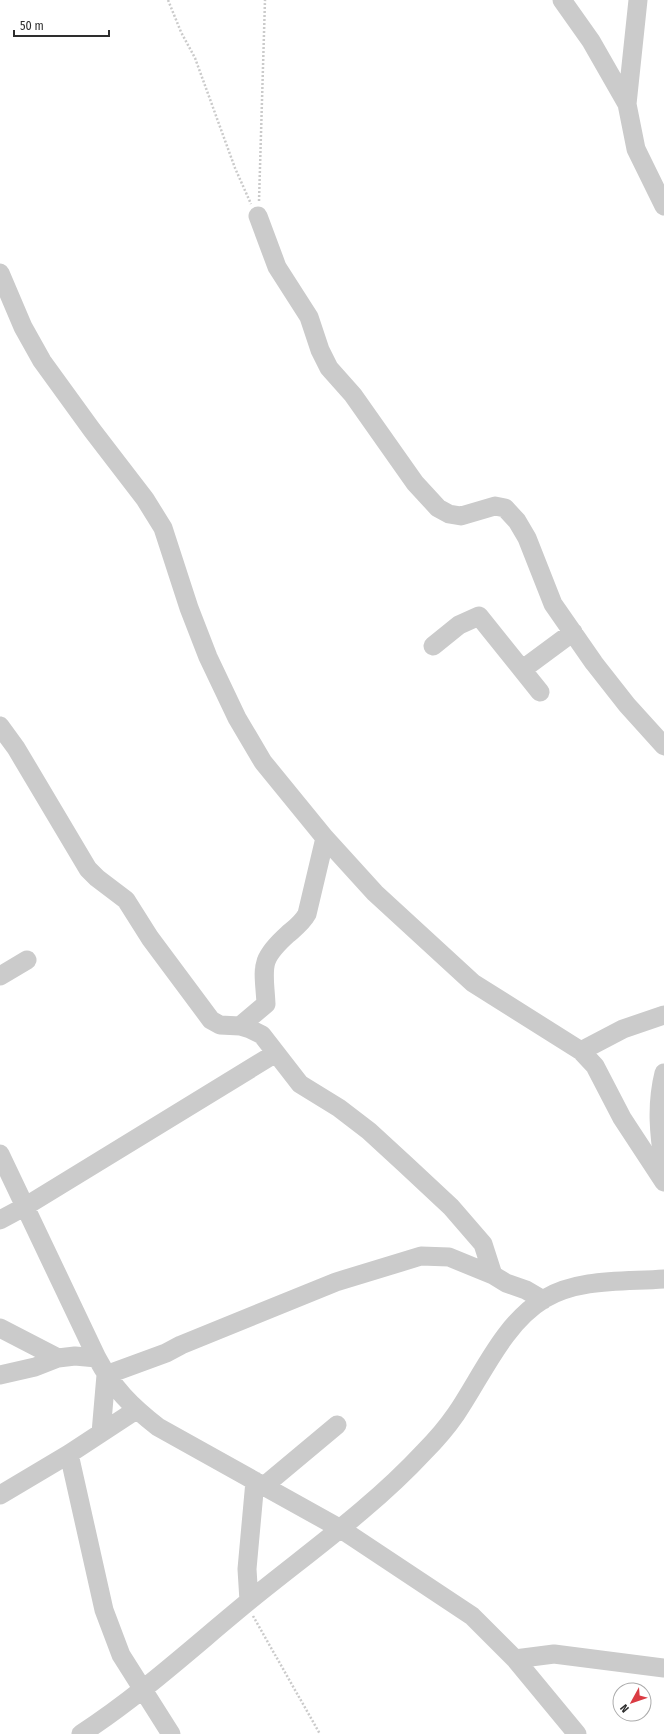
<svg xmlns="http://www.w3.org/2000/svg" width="664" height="1734" viewBox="0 0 664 1734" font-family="'Fira Sans Condensed',sans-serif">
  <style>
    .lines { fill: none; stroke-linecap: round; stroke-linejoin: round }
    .path { stroke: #cbcbcb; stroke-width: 2.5; stroke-dasharray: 2 2; stroke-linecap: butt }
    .minor { stroke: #cbcbcb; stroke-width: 19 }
  </style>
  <rect width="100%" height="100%" fill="#fff"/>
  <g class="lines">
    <path class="path" d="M168 0 181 32 195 58 235 168 251 204
      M259 201 265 0
      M253 1616 320 1734"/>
    <path class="minor" d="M562 0 591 41 627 104
      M638 0 627 104 636 149 664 206
      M258 216 277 267 309 317 320 350 329 368 353 395 415 483 438 508 449 514 461 516 495 506 505 508 517 521 527 538 553 604 594 663 627 705 664 746
      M0 273 23 327 42 361 92 430 145 499 163 528 189 608 208 657 237 718 263 762 325 838 375 893 473 983 581 1051 595 1066 622 1118 664 1182
      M433 646 459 625 479 616 540 692
      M523 669 573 632
      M0 726 16 748 88 869 97 878 126 900 150 938 211 1020 220 1025 240 1026 250 1029 262 1035 300 1084 339 1108 369 1131 406 1165 451 1207 483 1244 493 1275
      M0 976 27 960
      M240 1026 266 1004C264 967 258 961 288 934 295 928 302 923 307 914L325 838
      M581 1051 623 1029 664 1015
      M664 1073C656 1105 659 1134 664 1166
      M0 1154 97 1358C113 1388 131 1406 158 1427L341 1529 472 1616 515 1659 577 1734
      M0 1220 26 1206 276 1053
      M0 1328 58 1358 75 1356 97 1358
      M0 1375 35 1367 58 1358
      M101 1433 106 1375 166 1353 181 1345 336 1282 421 1256 449 1257 493 1275 506 1283 526 1290 543 1300
      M69 1454 104 1610 121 1655 171 1734
      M264 1486 337 1425
      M0 1495 69 1454 136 1410
      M249 1601 247 1569 255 1481
      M515 1659 554 1654 664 1668
      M81 1734C141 1695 194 1646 249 1601 308 1553 372 1508 424 1452 436 1440 447 1427 456 1414 482 1376 503 1324 544 1299 579 1278 625 1282 664 1279"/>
  </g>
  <g transform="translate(632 1702) rotate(230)"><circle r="19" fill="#ffffff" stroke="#ababab"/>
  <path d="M0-3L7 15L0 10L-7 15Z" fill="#da3b43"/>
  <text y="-6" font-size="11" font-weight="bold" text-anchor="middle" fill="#2e2e2e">N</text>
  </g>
  <path d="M14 30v6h95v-6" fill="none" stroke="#2e2e2e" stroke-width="2"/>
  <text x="20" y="30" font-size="12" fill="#2e2e2e" stroke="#ffffff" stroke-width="3" paint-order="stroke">50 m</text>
</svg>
